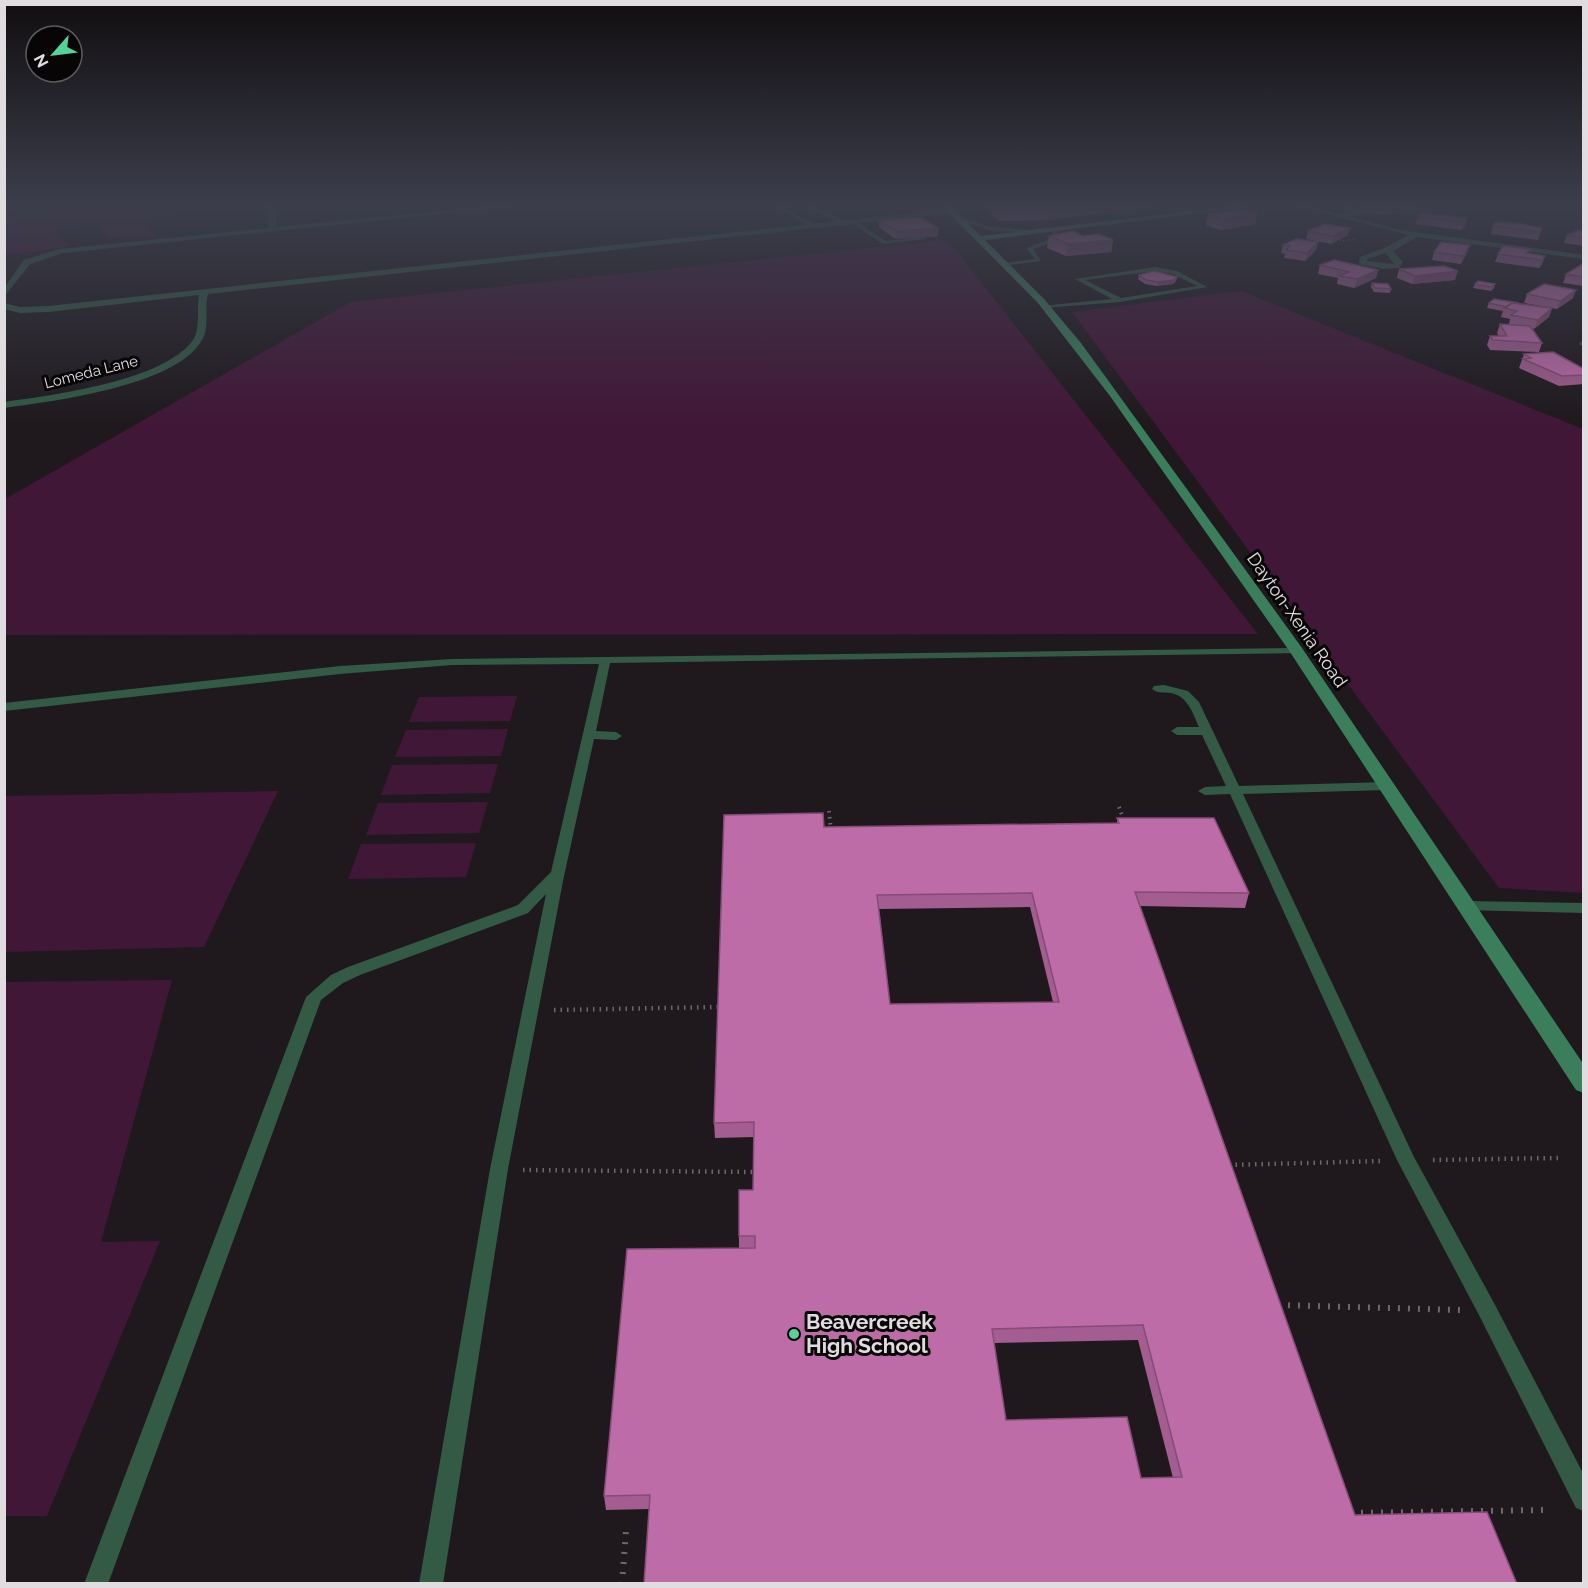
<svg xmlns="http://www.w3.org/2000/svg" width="1588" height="1588" viewBox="0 0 1588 1588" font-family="Raleway,sans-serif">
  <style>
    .green { fill: #411737 }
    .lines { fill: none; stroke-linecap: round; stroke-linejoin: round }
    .path-far3 { stroke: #6d686b; stroke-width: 1.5; stroke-dasharray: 1 2; stroke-linecap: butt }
    .path-far2 { stroke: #6d686b; stroke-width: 4; stroke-dasharray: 1.5 4.5; stroke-linecap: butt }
    .path-far1 { stroke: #6d686b; stroke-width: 4.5; stroke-dasharray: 1.5 5; stroke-linecap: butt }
    .path { stroke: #6d686b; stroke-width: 6; stroke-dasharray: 2 8; stroke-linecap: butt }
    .lane { fill: #325a45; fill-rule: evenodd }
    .street { fill: #325a45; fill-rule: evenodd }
    .secondary { fill: #3b7e5c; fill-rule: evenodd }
    .wall { fill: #a35d90; fill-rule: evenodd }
    .shaded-wall { fill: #844c76 }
    .building { fill: #bd6ca8; stroke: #844c76; stroke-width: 1.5; fill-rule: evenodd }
    .poi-dot { fill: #54d396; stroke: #070506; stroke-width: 2 }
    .labels { text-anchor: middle; stroke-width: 6; stroke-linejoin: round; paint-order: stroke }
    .far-street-label { font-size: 15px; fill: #e0dcdf; stroke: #070506 }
    .street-label { font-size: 18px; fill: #e0dcdf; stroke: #070506 }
    .near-poi-label { font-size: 21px; font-weight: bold; fill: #e0dcdf; stroke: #070506; text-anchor: start }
  </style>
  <rect width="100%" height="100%" fill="#1f191d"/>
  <path class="green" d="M122 205 185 207 187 212 144 222 155 236 107 238 101 228 87 224 51 231 72 246 20 254 5 252V217Z
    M945 240 950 243 1258 634 5 635V499L351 302Z
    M1241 291 1583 429V893L1499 888 1072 312Z
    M517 696 510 721 409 722 419 697Z
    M508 729 501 756 395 757 406 730Z
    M498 764 490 793 381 795 392 765Z
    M278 791 204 947 5 952V796Z
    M488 802 479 833 366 835 378 803Z
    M476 843 466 877 348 879 361 844Z
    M172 980 101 1242 160 1241 47 1516H5V982Z"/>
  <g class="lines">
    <path class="path-far3" d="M1340 241 1356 239"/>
    <path class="path-far2" d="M1119 807 1125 823
      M829 811 831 831"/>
    <path class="path-far1" d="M554 1010 718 1007
      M1433 1160 1558 1158
      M1229 1165 1380 1161
      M523 1170 754 1172"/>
    <path class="path" d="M1278 1305 1460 1310
      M1351 1513 1545 1510
      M622 1584 626 1531"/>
    <path class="lane" d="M785 205H803L785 208 815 225V227H811L776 207Z
      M803 205H810L845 222 840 223Z
      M1350 205H1358L1351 208 1361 211H1391L1335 218 1332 216 1353 212 1342 208Z
      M958 217 989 226 1037 231 1034 233 989 230 956 220Z
      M850 220H854L886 241 924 237 927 239 883 244 850 222Z
      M1052 228 1057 229 1058 240 1033 249 1041 261 1002 266 1004 263 1035 259 1026 248 1053 238Z
      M1155 267 1177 271 1207 287 1120 302 1044 308 1041 306 1112 299 1075 279ZM1155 271 1173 274 1197 286 1121 298 1085 280Z
      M1297 648 1301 649V653L610 663 596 731 616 732 622 736 616 740 594 739 563 881 508 1169 443 1584H419L490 1169 546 894 528 913 360 975 343 983 321 1000 108 1584H84L306 997 331 975 348 967 518 905 551 872 599 664 452 665 340 674 4 711V703L340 666 452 659Z
      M1164 685 1188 691 1199 702 1239 786 1387 782 1394 786 1387 790 1243 794 1414 1157 1494 1303 1584 1475V1511L1576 1508 1480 1317 1397 1160 1230 794 1205 795 1198 791 1205 787 1226 786 1202 735H1177L1171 731 1177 727H1199C1193 714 1188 696 1171 693 1164 692 1158 694 1152 689L1154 686Z
      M1466 901 1584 903V913L1461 910 1458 906 1461 902Z"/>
    <path class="street" d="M267 205H274L277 227 504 205H528L63 253 30 264 4 297V288L24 260 59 249 269 228Z
      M1294 205H1306L1400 230 1584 255V259L1417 237 1393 251 1403 262 1399 268 1383 269 1359 264 1360 257 1385 248 1408 235ZM1386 253 1394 264 1367 261V259Z
      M950 209 953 213 208 294C204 309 210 326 202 340 176 386 54 401 4 408V402C53 395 164 381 193 340 201 328 196 309 199 295L48 312 20 313 4 309V303L20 307 48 306Z
      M1584 339V347L1579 344Z"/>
    <path class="secondary" d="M941 205H949L981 236 1244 205H1264L985 240 1044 299 1081 343 1302 648 1584 1065V1093L1576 1090 1290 652 1110 396 1038 303Z"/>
  </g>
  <path class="wall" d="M983 205H1153V207L1046 220 999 221Z
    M1361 205H1418L1417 210 1376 215 1360 210Z
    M1257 213 1255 224 1221 230 1206 225 1208 214Z
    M1418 216 1467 218 1465 226 1461 230 1415 224Z
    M879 220 938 236 895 239 879 227Z
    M1493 226 1542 228 1538 240 1491 234Z
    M1308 231 1348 235 1331 244 1306 239Z
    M1584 231V246L1564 243 1567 235Z
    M1049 236H1083L1113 240 1111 252 1066 256 1047 248Z
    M1318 242 1316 250 1305 261 1284 258 1285 254 1281 253 1283 245Z
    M1434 252 1467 253 1461 264 1432 260Z
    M1528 253 1545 256 1542 264 1539 268 1495 262 1498 254Z
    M1584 263V286L1563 283 1566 274Z
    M1320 265 1378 270 1376 278 1354 288 1337 284 1338 278 1318 274Z
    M1399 269 1455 280 1412 284 1397 278Z
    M1139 275 1177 277 1176 281 1173 284 1157 286 1145 284 1138 279Z
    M1372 283 1391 289 1390 293 1374 292 1371 287Z
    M1475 284H1495L1494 288 1491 291 1473 288Z
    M1527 294 1573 298 1557 309 1524 303Z
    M1489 303H1519L1552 308 1549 317 1534 329 1532 328 1542 343 1539 352 1490 350 1487 345 1490 336H1499L1497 333 1500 324H1509L1510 319 1501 317 1503 311 1487 308Z
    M1524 354 1584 369V384L1559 386 1519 368Z
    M1117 818 1249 893 1245 908 1140 906 1355 1515 1517 1584 649 1509 606 1510 604 1496 739 1248V1236L753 1190 754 1137 715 1138 714 1123 824 827 1117 823ZM1030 907 1053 1002 890 1004 879 909ZM1138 1340 1173 1478H1141L1006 1420 994 1343Z"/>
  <path class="shaded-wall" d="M1079 205H1153V207L1046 220 1047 209Z
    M1379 205H1418L1417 210 1376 215Z
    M1257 213 1255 224 1221 230 1223 219Z
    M1467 218 1465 226 1461 230 1463 222Z
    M938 228V236L895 239 896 231Z
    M1350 228 1348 235 1331 244 1333 236Z
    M1113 240 1111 252 1066 256 1068 244Z
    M1318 242 1316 250 1305 261 1307 253Z
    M1470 245 1467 253 1461 264 1463 256Z
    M1545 256 1542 264 1539 268 1542 260Z
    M1378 270 1376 278 1354 288 1357 279Z
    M1458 271 1455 280 1412 284 1415 276Z
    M1177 277 1176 281 1173 284 1157 286 1158 282Z
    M1576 290 1573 298 1557 309 1560 301Z
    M1552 308 1549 317 1534 329 1538 320Z"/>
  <path class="building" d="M995 205H1079L1047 209 1000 210Z
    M1239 210 1257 213 1223 219 1208 214Z
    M1422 213 1467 218 1463 222 1418 216Z
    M921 217 938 228 896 231 879 220Z
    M1495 222 1517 223 1542 228 1540 232 1493 226Z
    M1325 224 1350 228 1333 236 1308 231Z
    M1579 230 1584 231V238L1567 235Z
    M1073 231 1083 236 1099 234 1113 240 1068 244 1049 236Z
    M1296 239 1318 242 1307 253 1286 250 1290 246 1283 245Z
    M1441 242 1470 245 1463 256 1434 252Z
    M1503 246 1530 249 1527 253 1545 256 1542 260 1498 254Z
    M1334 260 1378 270 1357 279 1339 276 1349 272 1320 265Z
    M1584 263V277L1566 274Z
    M1444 266 1458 271 1415 276 1399 269Z
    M1154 271 1177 277 1174 280 1158 282 1146 280 1139 275Z
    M1478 281 1495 284 1492 287 1475 284Z
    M1372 283 1388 284 1391 289 1375 288Z
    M1544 284 1576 290 1560 301 1527 294Z
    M1494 299 1519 303H1512L1507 307 1489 303Z
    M1512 303 1552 308 1538 320 1511 315 1517 311 1504 308Z
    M1500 324 1530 326 1542 343 1493 340 1490 336H1507Z
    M1553 352 1584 369V375L1562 376 1523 359 1531 358 1524 354Z
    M823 813 824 827 1119 823 1117 818H1214L1249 893 1135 892 1355 1515 1487 1512 1517 1584H644L650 1495 604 1496 627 1249 755 1248V1236H739V1190H753L754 1122 714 1123 724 815ZM1032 893 1059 1002 890 1004 877 895ZM1143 1325 1182 1477 1141 1478 1127 1417 1006 1420 992 1329Z"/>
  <linearGradient id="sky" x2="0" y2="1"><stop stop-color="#110e10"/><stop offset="0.48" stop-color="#3c3e4c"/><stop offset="1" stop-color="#3c3e4c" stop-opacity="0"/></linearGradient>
  <rect width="1588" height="427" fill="url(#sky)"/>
  <circle class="poi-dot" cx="794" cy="1334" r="6"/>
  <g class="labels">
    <g class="far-street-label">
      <text transform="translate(91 372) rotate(-14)" y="5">Lomeda Lane</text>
    </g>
    <g class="street-label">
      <text transform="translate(1297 620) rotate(55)" y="6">Dayton-Xenia Road</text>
    </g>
    <g class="near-poi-label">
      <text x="806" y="1329">Beavercreek<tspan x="806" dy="24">High School</tspan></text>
    </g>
  </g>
  <rect width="1588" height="1588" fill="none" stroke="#e0dcdf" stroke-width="12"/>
  <g transform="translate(54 54) rotate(242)"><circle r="28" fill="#070506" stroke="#5e5b5d" stroke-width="1.5"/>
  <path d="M0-4.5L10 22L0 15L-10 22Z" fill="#54d396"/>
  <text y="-9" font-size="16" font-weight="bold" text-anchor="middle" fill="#e0dcdf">N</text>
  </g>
</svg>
